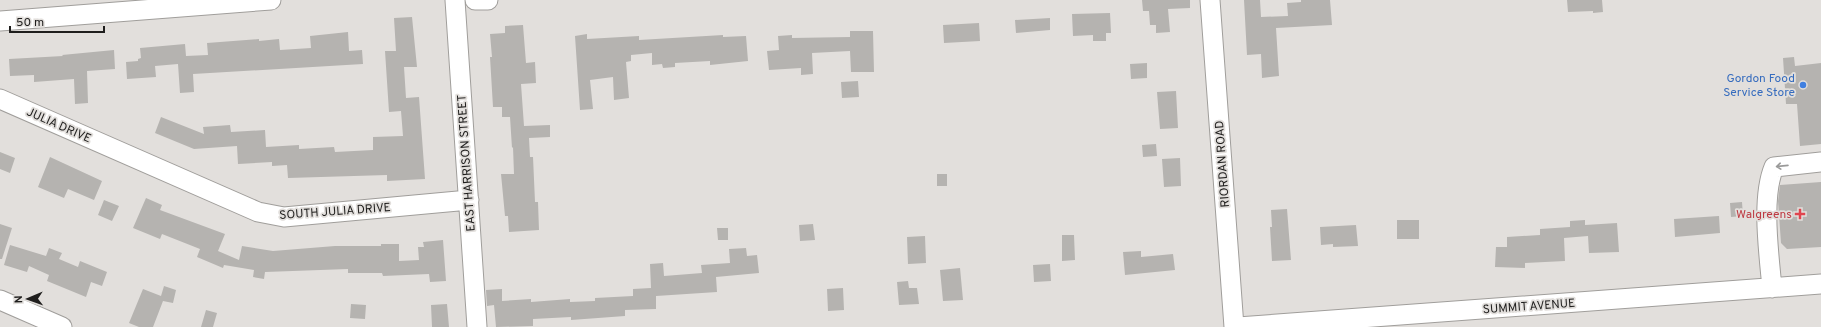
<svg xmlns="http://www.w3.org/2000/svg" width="1821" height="327" viewBox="0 0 1821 327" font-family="Overpass,sans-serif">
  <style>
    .building { fill: #b5b3b0 }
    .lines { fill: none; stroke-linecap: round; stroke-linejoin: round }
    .minor-casing { stroke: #a09e9b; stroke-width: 21 }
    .minor { stroke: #fff; stroke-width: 19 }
    .oneway { stroke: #9a9a99 }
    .shop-dot { fill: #3f7fe0; stroke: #e2dfdc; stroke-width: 1.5 }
    .health-dot { fill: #e0444e; stroke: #e2dfdc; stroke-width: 1.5 }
    .labels { text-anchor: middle; stroke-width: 3.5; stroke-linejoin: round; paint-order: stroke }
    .shop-label { font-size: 12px; fill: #366cbe; stroke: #e2dfdc; text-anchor: end }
    .street-label { font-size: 12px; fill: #1f1e1d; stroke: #e2dfdc }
    .health-label { font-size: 12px; fill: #be3a42; stroke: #e2dfdc; text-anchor: end }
  </style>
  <rect width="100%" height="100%" fill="#e2dfdc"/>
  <path class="building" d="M1142 0H1190V8L1168 9 1170 32 1156 33V25H1150L1149 11H1143Z
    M1244 0H1260L1261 17 1288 16 1287 3 1301 2V0H1330L1332 25 1276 28 1279 76 1262 78 1261 54 1247 55Z
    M1567 0H1602L1603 12 1593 13V11L1568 12Z
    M1110 13 1111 33H1106V41H1093V35L1073 36 1072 14Z
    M412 17 417 67H404L406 98 419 97 425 179 387 181V175L288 178 287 165 272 166V162L238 164 237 146 194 149 155 133 161 117 204 134 203 127 230 125 231 132 265 130 266 147 299 145V149L334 147 335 152 373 150V137L403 136 401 111 389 112 385 51H396L394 18Z
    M1050 18V30L1016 33 1015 20Z
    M979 23 980 41 944 43 943 25Z
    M523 25 526 63 535 62 536 83 521 84 524 126 550 125V137L529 138 530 157H533L535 202H538L539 230 509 232 508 216H505L501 174H514L513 147 512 148 510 117H502V107H493L490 57H492L490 34 505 33V26Z
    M850 31H873L874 72H851L850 51 812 53 813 74 801 75V68L769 70 767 51 779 50 778 36 792 35V38L850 37Z
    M348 32 349 51 362 50 363 64 193 74 194 92 180 93 178 64 155 66 156 77 127 79 126 62 138 61V59L141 58 140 48 185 44 186 56 208 55 207 43 259 39V41L279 39 280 50 311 48 310 36Z
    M587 34V39L639 36V40L723 35V37L746 36 748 61 710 65V61L675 63V67L663 68 662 64 652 65V53L631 55V61L626 62 629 98 614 100 613 77 590 80 593 109 580 110 575 36Z
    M114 50 115 69 87 71 88 103 75 104 74 79 34 82V75L10 76 9 59 63 56 62 55Z
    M1794 57 1795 66 1821 63V144L1800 146 1797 104H1786L1783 58Z
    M1147 63V78L1131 79 1130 64Z
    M858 81 859 97 842 98 841 82Z
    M1176 91 1178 128 1160 129 1157 92Z
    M1156 144 1157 156 1143 157 1142 145Z
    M0 152 15 158 10 173 0 169Z
    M50 157 102 181 94 200 68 189 64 198 38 187Z
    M1180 158 1181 186 1164 187 1162 159Z
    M937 174H947V186H937Z
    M1821 182V247L1787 249 1781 243 1778 201 1780 185Z
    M146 198 162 205 160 210 225 234 218 251 239 260 242 246 273 251 335 246H381V244H399V261L419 260 418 247H424L423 242 443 240 446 281 430 282 429 274 383 276 382 273H348V269L265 272 264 279 253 277 254 270 224 265 223 268 197 257 200 249 162 234 160 239 133 228Z
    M104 200 119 206 112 221 98 215Z
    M1742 202 1743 216 1731 217 1730 203Z
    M1287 209 1291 260 1272 261 1270 227H1272L1271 210Z
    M1719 216 1720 233 1675 237 1674 219Z
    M1397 220H1419V239H1397Z
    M1585 220V225L1617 223 1619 252 1589 253 1588 236 1564 238 1565 261 1525 263V268L1495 267 1496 247H1507V237L1540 235V229L1570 227V221Z
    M0 224 12 228 2 259H0Z
    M813 224 815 240 800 241 799 225Z
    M1356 225 1358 246 1333 247V244L1321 245 1320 227Z
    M717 228H728V240H718Z
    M1062 235H1074L1075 260 1062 261Z
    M925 236 926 263 908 264 907 237Z
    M10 245 46 256 49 248 62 253 59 259 78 267 80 261 107 272 102 286 91 282 86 297 47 281 49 275 29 266 27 272 4 265Z
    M746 248 747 256 757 255 759 273 716 277 717 292 656 296V309L625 310V316L571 320V317L533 319V326L496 327 494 305 487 306 486 290 502 289V301L531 299V302L570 299V302L595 301V298L633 296V289L651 288 650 264 663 263 664 276 702 273 701 265 730 263 729 249Z
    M1141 251V257L1173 254 1175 270 1125 275 1123 252Z
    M1050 264 1051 281 1034 282 1033 265Z
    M960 268 963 300 943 301 940 270Z
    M908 281 909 288H917L919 304 899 305 897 282Z
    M164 286 176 290 173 303 163 301 153 327H139L129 323 143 289 161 296Z
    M843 288 844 310 828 311 827 289Z
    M351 304 366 305 365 319 350 318Z
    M447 304 449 327H432L431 305Z
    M206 310 217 313 213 327H201Z"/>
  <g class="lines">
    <defs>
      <path id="minor" d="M455 0 477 327
        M475 0H488
        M1210 0 1234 327
        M0 21 271 0
        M0 99 258 212 284 217 469 200
        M1772 288C1769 254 1761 198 1774 167L1821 162
        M0 300 62 327
        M1238 327 1821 284"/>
    </defs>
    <use href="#minor" class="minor-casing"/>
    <use href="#minor" class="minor"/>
  </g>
  <defs><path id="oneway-shaft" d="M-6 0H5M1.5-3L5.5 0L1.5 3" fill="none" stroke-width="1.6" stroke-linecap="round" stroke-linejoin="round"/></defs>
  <use class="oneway" href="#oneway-shaft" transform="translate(1782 166) rotate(174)"/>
  <circle class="shop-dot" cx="1803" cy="85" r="4"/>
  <path class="health-dot" d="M1798 208h4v4h4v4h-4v4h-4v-4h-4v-4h4z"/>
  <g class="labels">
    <g class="shop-label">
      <text x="1795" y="82">Gordon Food<tspan x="1795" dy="14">Service Store</tspan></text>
    </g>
    <g class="street-label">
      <text transform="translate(59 125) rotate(24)" y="4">JULIA DRIVE</text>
      <text transform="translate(466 163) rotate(-94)" y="4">EAST HARRISON STREET</text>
      <text transform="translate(1222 164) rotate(-94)" y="4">RIORDAN ROAD</text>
      <text transform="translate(335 211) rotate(-4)" y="4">SOUTH JULIA DRIVE</text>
      <text transform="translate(1529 306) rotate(-4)" y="4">SUMMIT AVENUE</text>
    </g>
    <g class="health-label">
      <text x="1792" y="218">Walgreens</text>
    </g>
  </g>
  <g transform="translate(28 299) rotate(268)" stroke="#e2dfdc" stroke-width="3" paint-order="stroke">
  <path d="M0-3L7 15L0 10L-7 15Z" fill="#1f1e1d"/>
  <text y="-6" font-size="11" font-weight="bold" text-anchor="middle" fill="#1f1e1d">N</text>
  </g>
  <path d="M10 26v6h94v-6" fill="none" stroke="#1f1e1d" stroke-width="2"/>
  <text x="16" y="26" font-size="12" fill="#1f1e1d" stroke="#e2dfdc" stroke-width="3" paint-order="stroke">50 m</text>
</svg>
